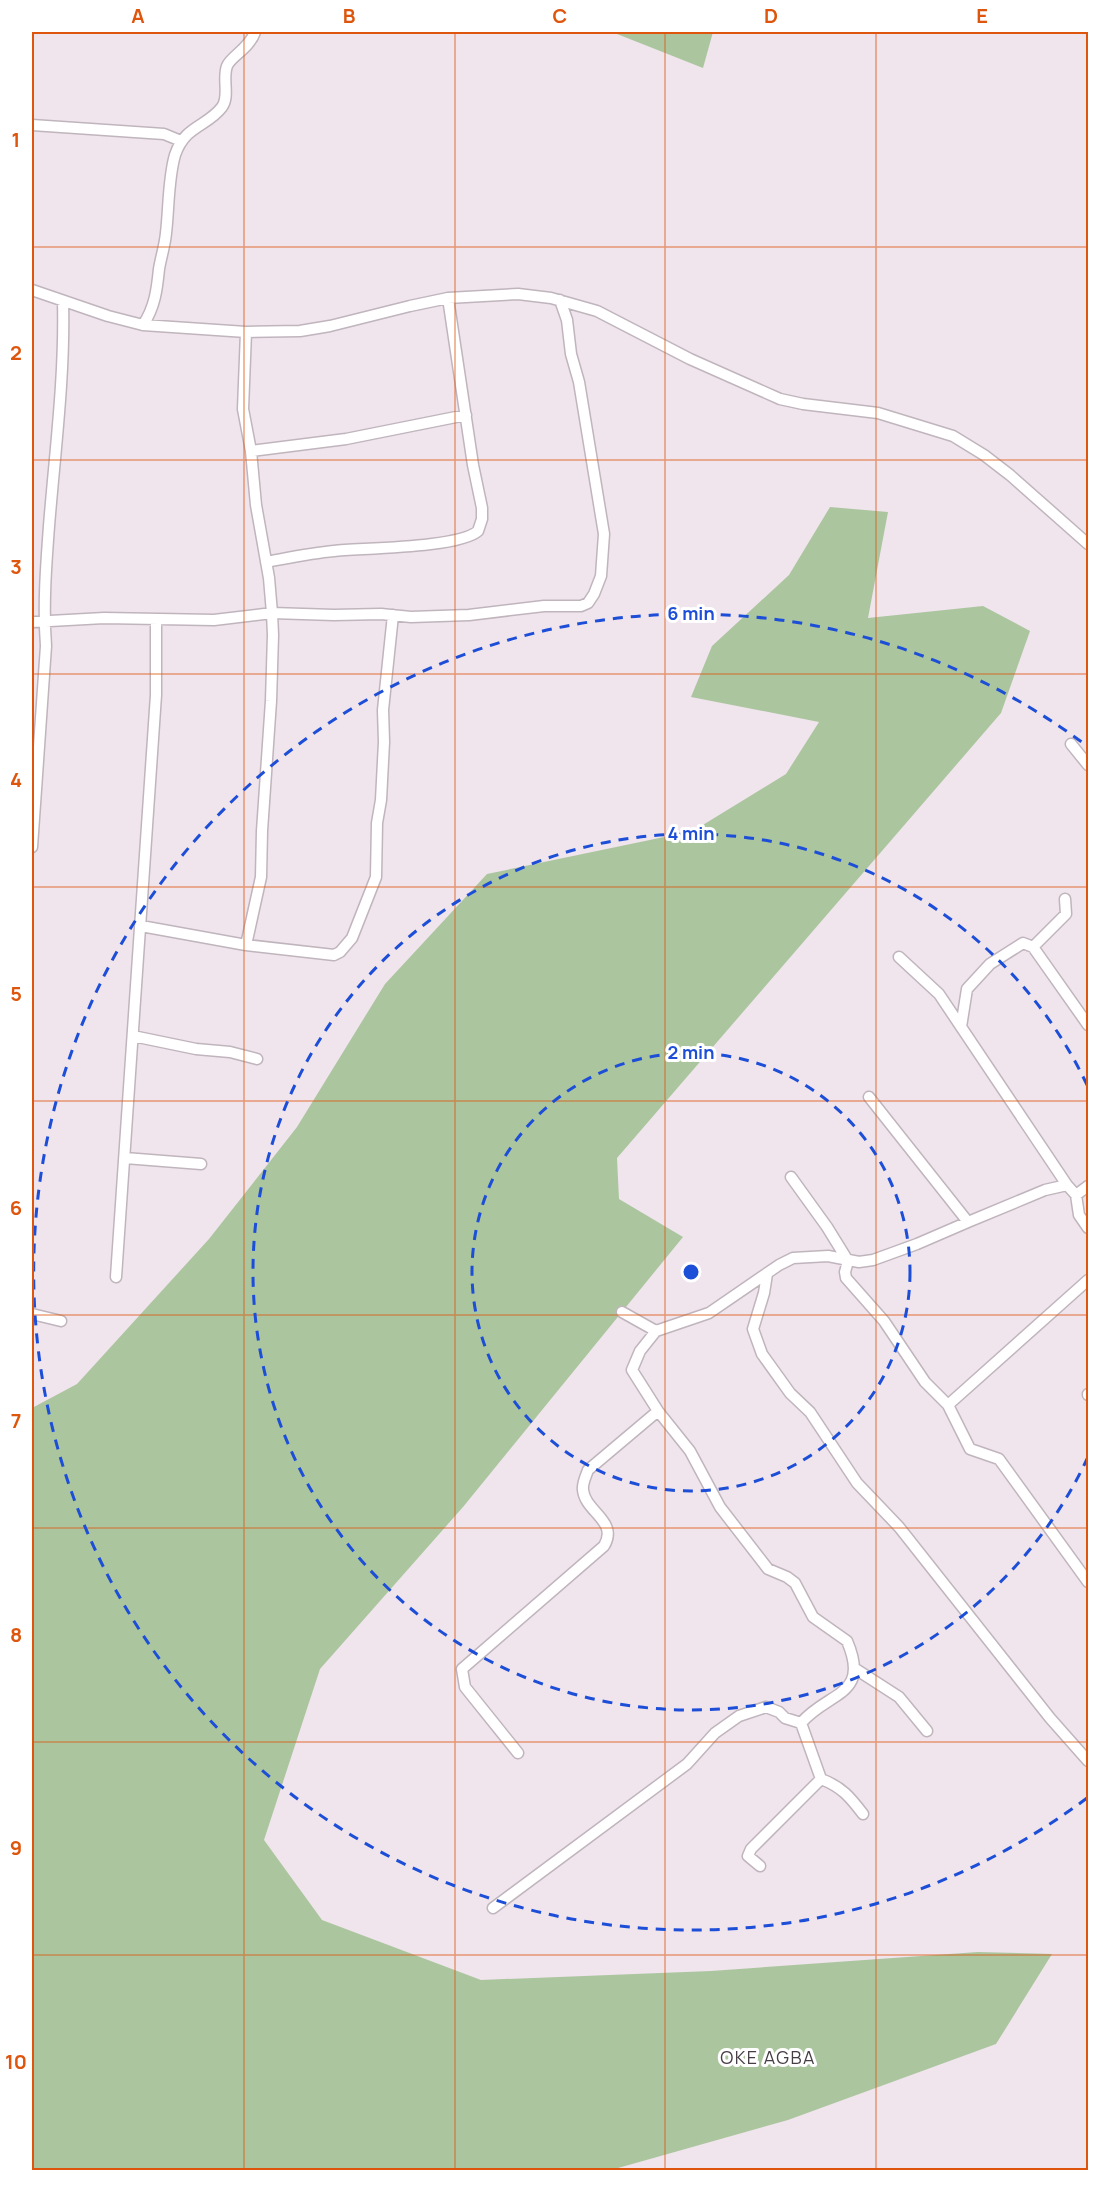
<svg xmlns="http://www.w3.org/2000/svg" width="1120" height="2202" viewBox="0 0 1120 2202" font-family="Manrope,sans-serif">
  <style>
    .green { fill: #abc69e }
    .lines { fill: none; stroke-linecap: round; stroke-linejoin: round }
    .minor-casing { stroke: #c0b5bd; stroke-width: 13 }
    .minor { stroke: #fff; stroke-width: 10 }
    .grid { fill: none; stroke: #de560d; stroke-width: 1.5; stroke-opacity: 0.55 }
    .ring { fill: none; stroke: #1d4ed8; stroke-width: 3; stroke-dasharray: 10 8 }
    .labels { text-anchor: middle; stroke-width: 6; stroke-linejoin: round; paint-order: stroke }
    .quarter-label { font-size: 18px; letter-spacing: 1.5px; fill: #473e45; stroke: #fff }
    .centre { fill: #1d4ed8; stroke: #fff; stroke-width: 3 }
    .ring-label { font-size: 18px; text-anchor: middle; font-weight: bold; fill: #1d4ed8; stroke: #fff; stroke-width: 6; stroke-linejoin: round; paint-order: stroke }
    .neatline { fill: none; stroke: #de560d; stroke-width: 2 }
    .grid-label { font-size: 20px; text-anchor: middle; font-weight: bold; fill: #de560d }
  </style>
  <rect width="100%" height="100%" fill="#f0e4ed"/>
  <path class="green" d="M612 32H713L703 68Z
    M830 507 888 512 868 618 983 606 1030 631 1001 713 617 1158 619 1199 683 1237 463 1507 320 1669 264 1840 322 1920 481 1980 711 1971 978 1952 1052 1954 996 2044 788 2120 611 2170H32V1408L77 1384 209 1239 297 1127 385 984 487 874 693 831 786 774 819 722 691 697 712 646 789 575Z"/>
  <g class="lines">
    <defs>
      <path id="minor" d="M32 125 164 134 181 141
        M32 290 108 316 143 325 246 332 300 331 330 326 410 306 448 298 518 294 551 298 597 311 690 359 780 399 803 404 878 413 953 436 984 455 1010 475 1088 544
        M143 325C155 307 157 289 159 269 161 257 165 245 166 233 169 208 168 179 175 155 185 125 207 127 222 107 230 96 222 79 227 66 231 56 249 49 255 32
        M251 451 346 439 466 415
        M266 562C288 558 311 553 334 551 362 548 459 548 478 531L482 519V508L473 465 448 298
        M32 622 104 618 214 620 272 613 269 578 256 505 251 451 243 409 246 332
        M1071 744 1088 765
        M32 847 46 646C43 606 46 566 49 526 55 451 65 376 63 301
        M141 926 246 945 334 955 340 952 352 938 376 877 377 823 381 800 384 742 383 710 393 615
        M246 945 261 877 262 831 271 701 273 635 272 613 334 615 381 614 411 617 469 615 544 606H581L588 603 594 594 601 576 604 534 579 382 571 354 567 320 560 300
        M1033 947 1088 1025
        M899 957 939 994 1067 1185
        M961 1027 967 989 990 964 1023 943 1033 947 1066 914 1065 899
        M133 1036 196 1049 230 1052 257 1059
        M869 1097 968 1222 1045 1190 1067 1185 1076 1195 1079 1215 1088 1228
        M125 1158 201 1164
        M791 1177 827 1227 848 1261 845 1272 846 1278 884 1321 925 1382 948 1405 970 1449 999 1459 1088 1582
        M1076 1195 1088 1186
        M767 1274 764 1293 753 1329 762 1354 790 1393 810 1412 857 1483 899 1527 1050 1718 1088 1761
        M116 1277 156 695V619
        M622 1312 656 1331 709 1313 779 1265 793 1258 828 1256 859 1262 873 1260 917 1244 968 1222
        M32 1314 61 1321
        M1088 1394V1395
        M948 1405 1088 1280
        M854 1668 899 1697 927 1731
        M518 1753 465 1687 462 1669 604 1546C619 1521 585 1512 583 1490 582 1483 586 1476 588 1470L658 1411 632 1370 640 1351 656 1331
        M821 1779C842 1787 850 1797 863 1814
        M760 1866 748 1856 751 1849 821 1779 801 1723
        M493 1908 687 1764 715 1733 739 1716 766 1707 779 1712 785 1718 801 1723C828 1691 871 1697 847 1641L813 1617 795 1583 787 1577 768 1569 720 1507 690 1451 658 1411"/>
    </defs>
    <use href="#minor" class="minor-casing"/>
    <use href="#minor" class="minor"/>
  </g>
  <path class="grid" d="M244 32V2170M455 32V2170M665 32V2170M876 32V2170M32 247H1088M32 460H1088M32 674H1088M32 887H1088M32 1101H1088M32 1315H1088M32 1528H1088M32 1742H1088M32 1955H1088"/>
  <g class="ring">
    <circle cx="691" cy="1272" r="219"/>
    <path d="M1088 1457A438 438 0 1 1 1088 1087"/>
    <path d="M1087 1798A658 658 0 1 1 1087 746"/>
  </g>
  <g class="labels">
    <g class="quarter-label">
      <text x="768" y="2064">OKE AGBA</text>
    </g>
  </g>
  <circle cx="691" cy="1272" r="9" class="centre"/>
  <g class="ring-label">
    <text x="691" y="620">6 min</text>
    <text x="691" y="840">4 min</text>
    <text x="691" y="1059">2 min</text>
  </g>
  <rect width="1120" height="2202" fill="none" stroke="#ffffff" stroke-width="66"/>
  <rect x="33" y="33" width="1054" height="2136" class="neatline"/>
  <g class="grid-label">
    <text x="138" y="23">A</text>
    <text x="349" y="23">B</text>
    <text x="560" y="23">C</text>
    <text x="771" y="23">D</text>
    <text x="982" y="23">E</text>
    <text x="16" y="147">1</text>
    <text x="16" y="360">2</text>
    <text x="16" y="574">3</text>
    <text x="16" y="787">4</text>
    <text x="16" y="1001">5</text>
    <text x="16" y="1215">6</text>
    <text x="16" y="1428">7</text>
    <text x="16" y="1642">8</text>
    <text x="16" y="1855">9</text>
    <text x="16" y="2069">10</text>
  </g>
</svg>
